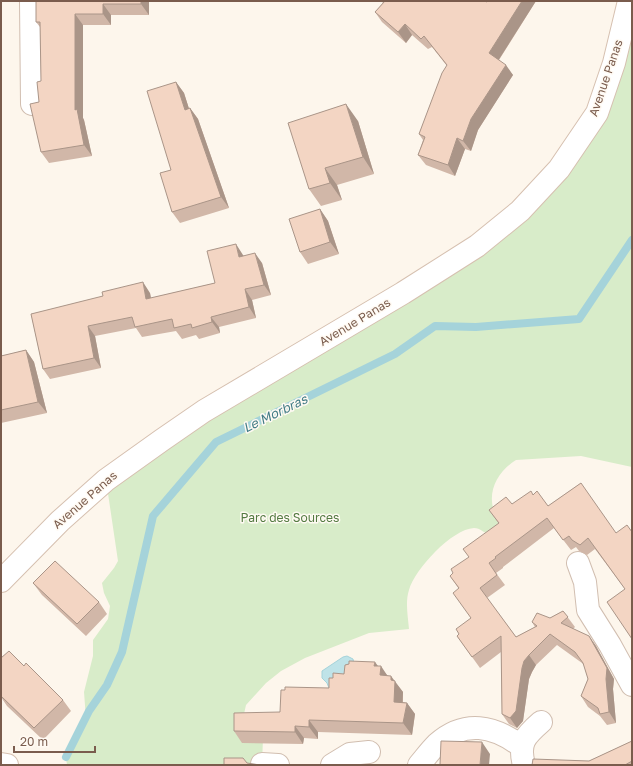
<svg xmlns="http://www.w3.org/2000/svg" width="633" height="766" viewBox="0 0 633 766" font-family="'Golos Text',sans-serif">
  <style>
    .green { fill: #d8ecc9 }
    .water { fill: #bfe3e8; stroke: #a5d3da }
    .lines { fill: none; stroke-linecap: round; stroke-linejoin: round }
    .stream { stroke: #a5d3da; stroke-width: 8 }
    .street-casing { stroke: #d1beb0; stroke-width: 24 }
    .secondary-casing { stroke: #d6c0b0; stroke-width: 24 }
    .street { stroke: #fff; stroke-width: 22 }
    .secondary { stroke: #fff; stroke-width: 22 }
    .wall { fill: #d1b7a8 }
    .shaded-wall { fill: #aa9588 }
    .building { fill: #f3d5c3; stroke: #aa9588 }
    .labels { text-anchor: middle; stroke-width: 3; stroke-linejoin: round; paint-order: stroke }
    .street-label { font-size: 12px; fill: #7a5c4d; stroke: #fffaf3 }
    .park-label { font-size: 12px; fill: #537a41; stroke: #fffaf3 }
    .water-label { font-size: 13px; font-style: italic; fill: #437c86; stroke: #fffaf3 }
  </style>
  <rect width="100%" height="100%" fill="#fdf6ec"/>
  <path class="green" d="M632 1V467L581 456 516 460C500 470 488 488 493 508 495 517 502 526 506 534L490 536C485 533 480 528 474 528 452 529 415 569 409 590 405 602 408 617 409 629L369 633 305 658 281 671 266 683 246 705 244 714 263 738 262 765H67L66 757 86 719 84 692 93 656V640L108 619 110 606 104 593 102 583 114 568 118 561 106 480 477 246 597 113Z"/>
  <path class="water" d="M347 656 353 659 354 664 329 688 327 683 322 678V671L343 657Z"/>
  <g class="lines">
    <path class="stream" d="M66 757 89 711 107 685 122 652 153 516 216 442 395 354 435 326 476 327 579 319 632 240"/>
    <defs>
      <path id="street" d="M31 1 32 104
        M578 563 585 582 588 610 610 645 632 685
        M262 764 278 765
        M332 765 350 754 369 752
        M419 765C425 758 430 751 437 744 465 719 494 726 521 746
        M524 765C518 743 525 736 541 722"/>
      <path id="secondary" d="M1 581 60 521 106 480 162 440 204 411 403 293 477 246 520 211 559 169 597 113 614 63 629 1
        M1 764 7 765"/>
    </defs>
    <use href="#street" class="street-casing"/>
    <use href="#secondary" class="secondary-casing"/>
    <use href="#street" class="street"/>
    <use href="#secondary" class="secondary"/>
  </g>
  <path class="wall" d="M36 1H149V15H111V25H83V118L84 120 92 156 49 163 41 152 39 102 41 81 40 27 36 22Z
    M381 1H485L487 2 488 1H536L499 60 513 75 478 130 471 151 465 149 455 176 426 165 418 155 423 140 419 134 447 66 432 47 428 49 412 35 406 43 382 22 375 12 383 3Z
    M176 82 184 93 189 109 190 108 198 119 229 208 180 223 172 212 171 170Z
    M358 121 374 174 337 185 342 200 321 206 309 189Z
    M320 209 328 221 339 254 308 264 300 252Z
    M243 255 244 256 262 263 271 295 252 300 256 318 219 327 220 333 199 339 196 335 182 339 176 331 142 337 136 328 95 336 101 368 50 379 43 369 31 314 150 293 151 298 215 283Z
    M26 350 34 362 47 413 1 423V356Z
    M581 483 625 589 595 549 587 555 579 551 576 547 571 550 554 528 503 567V568L496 573 505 585 487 598 516 637 535 627 532 622 550 618 563 611 575 627 573 629 589 636 596 646 614 679 613 689 616 723 607 725 600 716 588 707 581 696 588 679 584 665 582 663 557 645 536 665 532 672 529 679 523 721 517 728 509 724 502 714 501 652 480 668 457 636 459 634 471 618 459 589 450 576 469 557 499 524 489 510 512 504 533 494 548 506Z
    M33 583 99 602 107 614 86 636 42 595Z
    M1 658 24 666 63 700 71 711 43 740 7 706 1 697Z
    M378 666 388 676 394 681 403 692V702L407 703 415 714 412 735 318 732V739L304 738 303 744 242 743 234 731 280 712 329 688 333 678 344 674Z
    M632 741V765H532L589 761Z"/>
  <path class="shaded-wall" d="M141 1H149V15L141 4Z
    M522 1H536L496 64 489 53Z
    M103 4 111 15V25L103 14Z
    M75 14 83 25V118L84 120 92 156 84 145 75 110Z
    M405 24 412 35 406 43 398 32Z
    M506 65 513 75 478 130 471 151 463 141 471 119Z
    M176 82 184 93 193 121 185 110Z
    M346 104 358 121 374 174 363 157Z
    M190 108 198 119 229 208 221 197Z
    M457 138 465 149 455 176 448 165Z
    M325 168 337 185 342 200 330 183Z
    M320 209 328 221 339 254 330 242Z
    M236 244 243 255 247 268 239 257Z
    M255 253 262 263 271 295 264 285Z
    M143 282 150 293 153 310 146 299Z
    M245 289 252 300 256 318 249 307Z
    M211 317 219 327 220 333 212 322Z
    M88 326 95 336 101 368 94 358Z
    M26 350 34 362 47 413 38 402Z
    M589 636 596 646 614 679 613 689 616 723 609 712Z
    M529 655 536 665 532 672 529 679 523 721 517 728 510 718 522 668 524 661Z
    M375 662 381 670V666L389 678V687L374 666Z
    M391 676 403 692 402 714 394 702 391 680Z
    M407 703 415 714 412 735 403 723Z
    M309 720 318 732V739L309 727Z
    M295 726 304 738 303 744 295 732Z
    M482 742 490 754 489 765H480Z"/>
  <path class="building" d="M36 1H141V4H103V14H75V110L77 109 84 145 41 152 30 104 39 102 37 82 41 81 40 22H36Z
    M385 1H485L487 2 488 1H522L489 53 506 65 471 119 463 141 457 138 448 165 418 155 425 137 419 134 442 73 447 65 424 36 421 39 405 24 398 32 375 12Z
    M176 82 185 110 190 108 221 197 172 212 160 173 171 170 147 91Z
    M346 104 363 157 325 168 330 183 309 189 288 123Z
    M320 209 330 242 300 252 289 219Z
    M236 244 239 257 255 253 264 285 245 289 249 307 211 317 212 322 192 328 191 324 174 328 172 319 135 327 132 317 88 326 94 358 43 369 31 314 103 296 102 292 143 282 146 299 215 283 207 251Z
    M26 350 38 402 1 410V356Z
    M581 483 616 533 627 525 632 532V639L607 602 625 589 588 538 580 545 572 540 569 536 563 540 547 518 495 557 496 558 489 563 497 575 480 588 516 637 537 626 532 622 537 613 550 618 563 611 568 617 561 623 589 636 607 668 606 679 609 712 600 714 598 708 581 696 588 679 583 663 575 652 550 634 529 655 524 661 522 668 516 711 510 718 502 714 501 636 472 657 457 636 459 634 456 629 471 618 453 593 459 588 450 576 453 573 451 569 469 557 463 549 499 523 489 510 506 497 512 504 531 491 533 495 537 491 548 506Z
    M55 561 99 602 77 624 33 583Z
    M9 651 24 666 26 663 63 700 34 728 1 696V692L2 691 1 690V658Z
    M349 661 375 662 374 666H381L380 675 391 676V680L395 681 394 702 407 703 403 723 309 720V727L295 726V732L234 731V713L280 712 281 690H285V687L329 688V678H333V673L344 674 345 665 349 664Z
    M441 741 482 742 480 765H440Z
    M632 741V761L625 765H532L533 759 589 761Z
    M224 758H243L247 763 260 765H224Z"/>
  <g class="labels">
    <g class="street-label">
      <text transform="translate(606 78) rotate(-71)" y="4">Avenue Panas</text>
      <text transform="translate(355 322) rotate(-31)" y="4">Avenue Panas</text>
      <text transform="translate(85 500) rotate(-41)" y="4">Avenue Panas</text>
    </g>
    <g class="park-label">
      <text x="290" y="522">Parc des Sources</text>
    </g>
    <g class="water-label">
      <text transform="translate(275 413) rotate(-26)" y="5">Le Morbras</text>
    </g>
  </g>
  <rect width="633" height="766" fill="none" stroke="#7a5c4d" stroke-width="4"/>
  <path d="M14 746v6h81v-6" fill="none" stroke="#7a5c4d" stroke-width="2"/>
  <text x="20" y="746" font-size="12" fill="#7a5c4d" stroke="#fffaf3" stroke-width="3" paint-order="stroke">20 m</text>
</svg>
